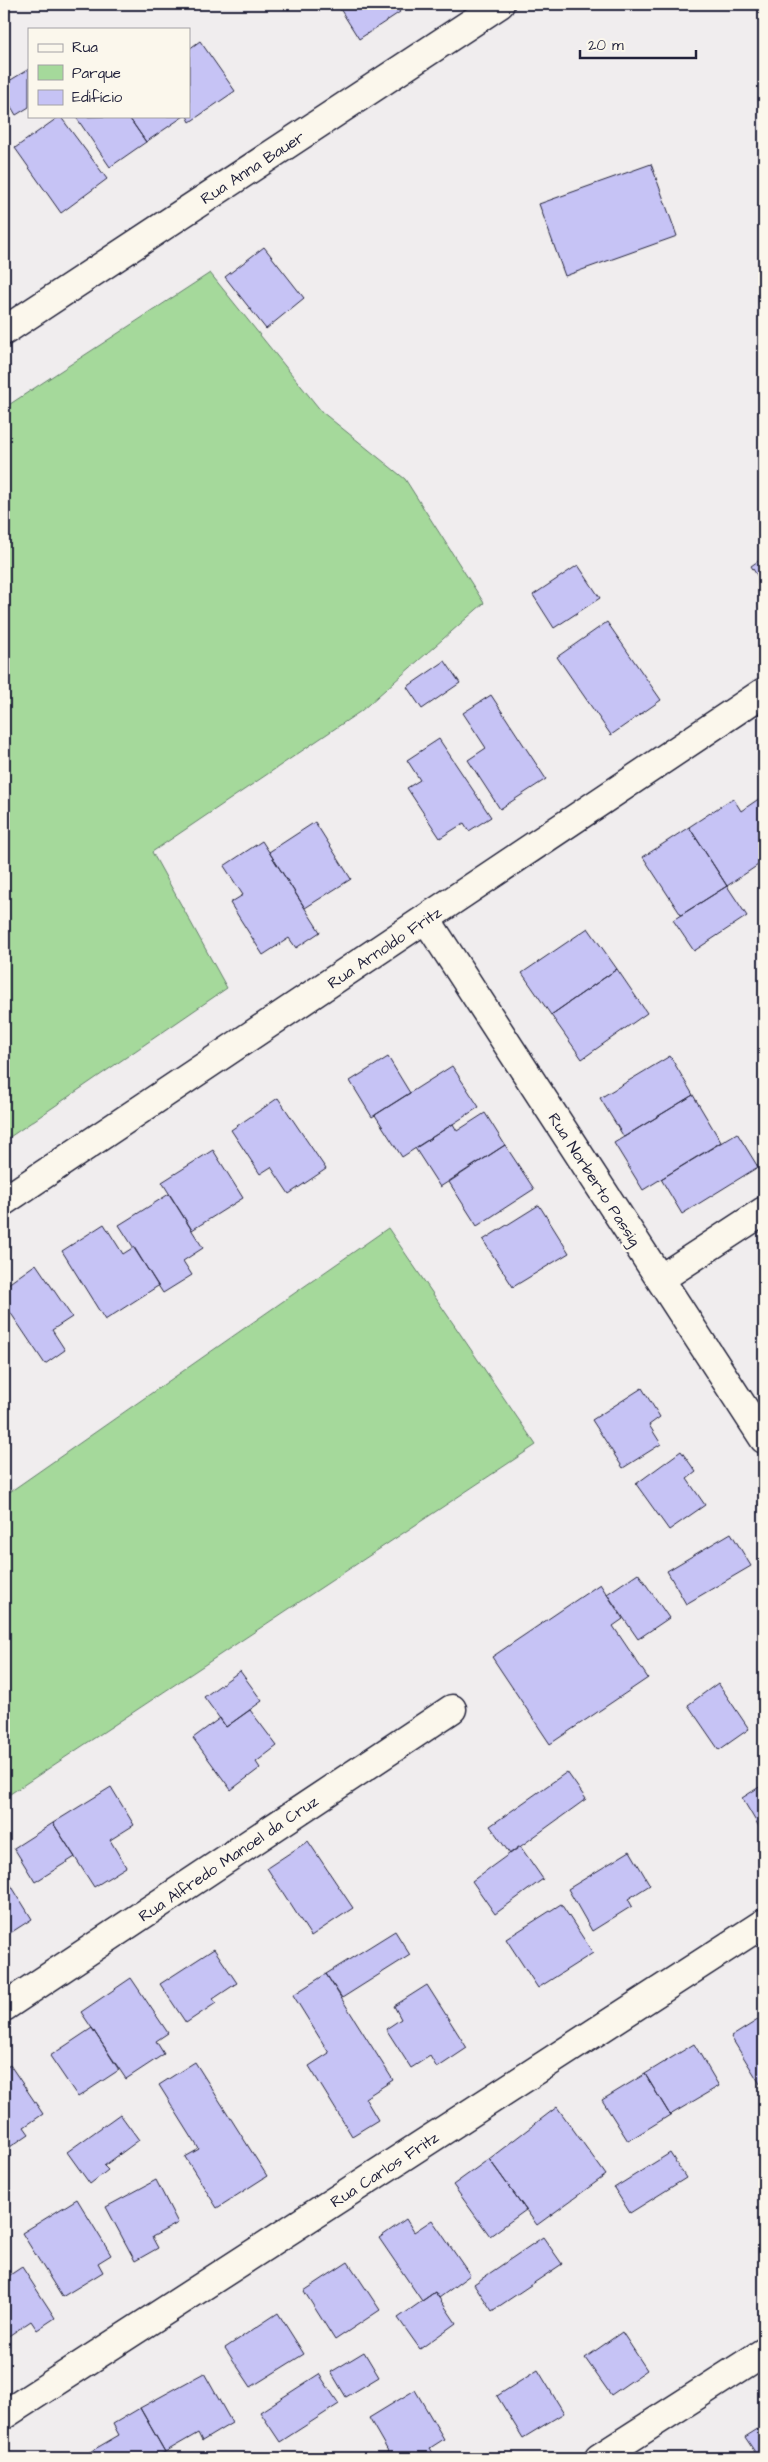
<svg xmlns="http://www.w3.org/2000/svg" width="768" height="2462" viewBox="0 0 768 2462" font-family="'Architects Daughter',sans-serif">
  <style>
    .green { fill: #a5d99b; stroke: #647e6b }
    .building { fill: #c6c3f5; stroke: #22223b }
    .lines { fill: none; stroke-linecap: round; stroke-linejoin: round }
    .street-casing { stroke: #22223b; stroke-width: 31 }
    .street { stroke: #fbf7ec; stroke-width: 28 }
    .labels { text-anchor: middle; stroke-width: 5; stroke-linejoin: round; paint-order: stroke }
    .street-label { font-size: 16px; fill: #22223b; stroke: #fbf7ec }
  </style>
  <rect width="100%" height="100%" fill="#f0edee"/>
  <filter id="ink" filterUnits="userSpaceOnUse"><feTurbulence type="fractalNoise" baseFrequency=".02" numOctaves="2"/><feDisplacementMap in="SourceGraphic" scale="10" xChannelSelector="R" yChannelSelector="G"/><feConvolveMatrix kernelMatrix="1 2 1 2 8 2 1 2 1" color-interpolation-filters="sRGB"/></filter>
  <g filter="url(#ink)">
    <path class="green" d="M210 273 322 412 405 479 484 603 361 711 152 852 227 988 4 1141V408Z
      M388 1228 536 1445 4 1798V1496Z"/>
    <path class="building" d="M337 4H394L400 12 359 39Z
      M200 41 235 91 190 122 187 116H189V49Z
      M29 69V107L16 115 4 95V84Z
      M60 116 107 179 61 213 15 148Z
      M128 116H184L146 142Z
      M128 116 146 142 110 167 76 117Z
      M651 164 677 236 565 276 539 204Z
      M264 247 304 298 266 329 225 277Z
      M764 557V586L751 566Z
      M578 565 600 598 554 628 533 595Z
      M607 622 661 700 611 735 557 657Z
      M445 661 460 683 422 709 407 687Z
      M491 695 546 779 500 809 468 760 486 748 463 713Z
      M439 739 491 817 469 831 464 823 440 838 407 788 420 780 407 760Z
      M733 798 741 811 760 798 764 804V861L727 886 689 827Z
      M315 822 351 879 305 908 269 852Z
      M689 827 727 886 681 915 643 857Z
      M262 841 320 932 296 948 289 938 263 955 230 903 243 895 224 866Z
      M727 886 747 916 694 951 673 920Z
      M588 928 617 969 551 1015 522 973Z
      M617 969 647 1013 582 1059 551 1015Z
      M670 1056 693 1095 624 1137 600 1098Z
      M388 1057 410 1093 372 1117 350 1081Z
      M452 1066 479 1107 402 1157 375 1115Z
      M693 1095 721 1142 643 1190 614 1143Z
      M278 1098 326 1169 289 1194 271 1167 260 1174 231 1130Z
      M485 1113 505 1145 440 1187 415 1148 453 1124 457 1131Z
      M737 1133 758 1167 682 1214 661 1179Z
      M505 1145 534 1189 477 1226 449 1182Z
      M213 1150 243 1198 192 1230 162 1182Z
      M169 1194 203 1248 183 1261 192 1275 163 1293 119 1225Z
      M539 1205 569 1253 513 1287 483 1240Z
      M104 1224 123 1254 134 1247 158 1286 105 1320 62 1251Z
      M36 1264 72 1317 52 1330 65 1350 45 1364 4 1303V1287Z
      M642 1388 660 1417 649 1425 661 1444 623 1468 592 1420Z
      M681 1451 696 1472 687 1479 705 1505 669 1530 636 1484Z
      M731 1533 751 1566 686 1604 667 1571Z
      M638 1573 669 1618 638 1639 607 1594Z
      M600 1584 623 1619 613 1626 648 1678 550 1744 492 1657Z
      M240 1671 262 1701 226 1727 204 1697Z
      M718 1683 749 1729 719 1750 688 1705Z
      M250 1710 277 1746 256 1762 260 1768 231 1790 193 1738 220 1718 226 1727Z
      M567 1772 586 1799 510 1854 490 1826Z
      M764 1784V1835L742 1798Z
      M111 1787 134 1825 110 1840 126 1867 94 1887 53 1823Z
      M53 1823 75 1857 35 1882 14 1848Z
      M308 1841 353 1908 311 1936 267 1868Z
      M520 1846 543 1879 495 1914 472 1881Z
      M630 1851 650 1885 628 1899 632 1906 592 1931 568 1889Z
      M4 1874 32 1919 4 1937Z
      M561 1904 593 1953 538 1988 506 1939Z
      M395 1931 410 1955 342 1998 326 1974Z
      M214 1949 237 1983 213 1999 216 2003 186 2023 160 1984Z
      M326 1974 393 2080 365 2098 378 2120 352 2136 309 2066 329 2053 293 1995Z
      M131 1978 168 2033 156 2041 164 2054 126 2079 81 2012Z
      M427 1985 467 2048 437 2068 430 2056 411 2068 386 2029 401 2019 394 2006Z
      M764 2016V2086L762 2087 731 2037Z
      M92 2028 119 2070 78 2097 50 2056Z
      M694 2044 719 2086 670 2115 645 2074Z
      M195 2062 267 2176 217 2208 185 2157 199 2149 159 2085Z
      M10 2065 43 2114 24 2127 29 2134 4 2151V2069Z
      M645 2074 670 2115 628 2141 602 2100Z
      M557 2107 606 2175 537 2225 489 2159Z
      M120 2114 139 2140 104 2166 108 2170 90 2184 67 2152Z
      M670 2153 686 2178 630 2213 614 2188Z
      M489 2159 526 2210 490 2236 453 2185Z
      M156 2180 178 2223 152 2237 158 2248 135 2261 106 2207Z
      M77 2199 111 2255 98 2263 103 2272 62 2297 22 2233Z
      M406 2219 414 2232 432 2220 470 2275 439 2298 435 2292 422 2301 379 2238Z
      M543 2237 562 2264 492 2311 474 2284Z
      M348 2262 380 2310 335 2340 304 2291Z
      M22 2267 55 2318 37 2330 31 2321 4 2339V2279Z
      M435 2292 456 2323 420 2349 398 2318Z
      M278 2313 304 2354 251 2387 225 2348Z
      M622 2332 647 2370 611 2395 585 2358Z
      M364 2352 379 2377 346 2397 331 2372Z
      M538 2370 564 2413 523 2438 497 2396Z
      M204 2373 232 2423 202 2441 198 2433 165 2452 140 2408Z
      M319 2374 339 2404 280 2442 260 2412Z
      M415 2390 444 2439 430 2448 436 2458H392L369 2418Z
      M140 2408 165 2452 154 2458H92L88 2453 119 2435 113 2424Z
      M764 2425V2458H759L745 2437Z"/>
    <g class="lines">
      <defs>
        <path id="street" d="M4 331 500 4
          M426 919 764 1439
          M4 1201 764 692
          M660 1279 764 1211
          M4 2007 452 1709
          M4 2415 764 1923
          M599 2458 764 2352"/>
      </defs>
      <use href="#street" class="street-casing"/>
      <use href="#street" class="street"/>
    </g>
  </g>
  <g class="labels">
    <g class="street-label">
      <text transform="translate(252 167) rotate(-33)" y="6">Rua Anna Bauer</text>
      <text transform="translate(384 947) rotate(-34)" y="6">Rua Arnoldo Fritz</text>
      <text transform="translate(595 1179) rotate(57)" y="6">Rua Norberto Passig</text>
      <text transform="translate(228 1858) rotate(-34)" y="6">Rua Alfredo Manoel da Cruz</text>
      <text transform="translate(384 2169) rotate(-33)" y="6">Rua Carlos Fritz</text>
    </g>
  </g>
  <rect width="768" height="2462" fill="none" stroke="#fbf7ec" stroke-width="20"/>
  <rect x="10" y="10" width="748" height="2442" fill="none" stroke="#22223b" stroke-width="2" filter="url(#ink)"/>
  <rect x="28" y="28" width="162" height="90" fill="#fbf7ec" stroke="#a4a2a5"/>
  <rect x="38" y="44" width="25" height="8" fill="#fbf7ec" stroke="#a4a2a5"/>
  <text x="72" y="52" font-size="15" fill="#22223b">Rua</text>
  <rect x="38" y="65" width="25" height="15" fill="#a5d99b" stroke="#a4a2a5"/>
  <text x="72" y="78" font-size="15" fill="#22223b">Parque</text>
  <rect x="38" y="90" width="25" height="15" fill="#c6c3f5" stroke="#a4a2a5"/>
  <text x="72" y="102" font-size="15" fill="#22223b">Edifício</text>
  <path d="M580 50v8h116v-8" fill="none" stroke="#22223b" stroke-width="2.5"/>
  <text x="588" y="50" font-size="15" fill="#22223b" stroke="#fbf7ec" stroke-width="4" paint-order="stroke">20 m</text>
</svg>
